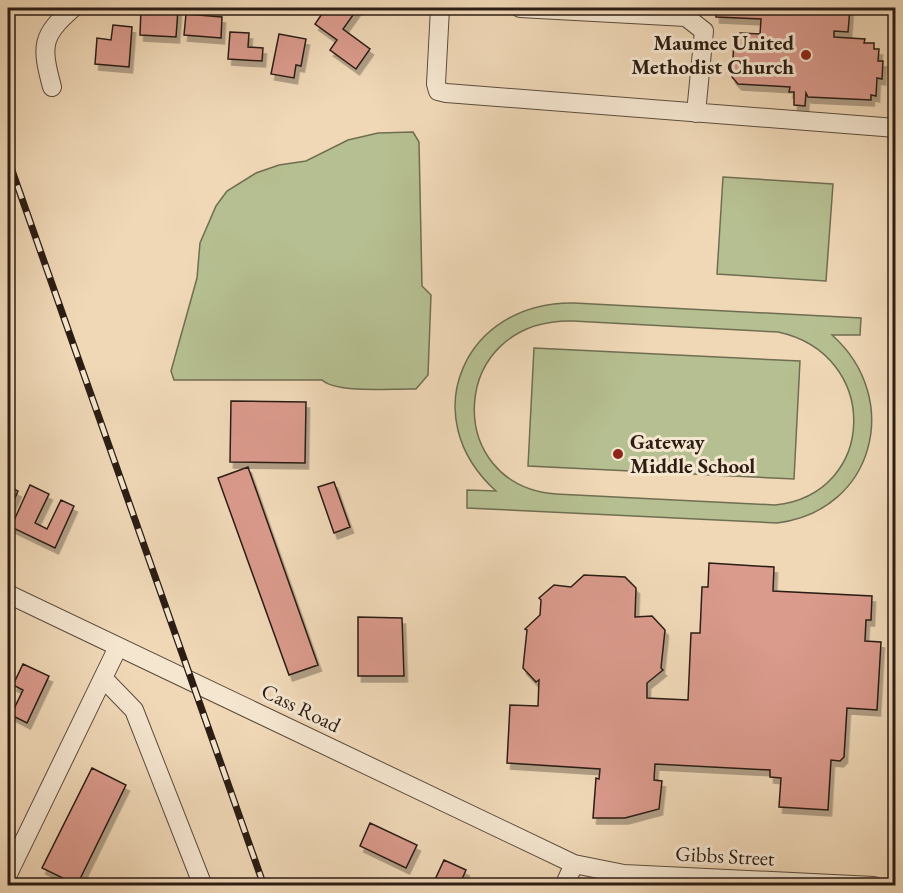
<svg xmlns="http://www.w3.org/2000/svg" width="903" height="893" viewBox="0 0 903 893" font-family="'EB Garamond',serif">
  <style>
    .pitch { fill: #b6bf91; stroke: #706e52; stroke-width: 1.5; fill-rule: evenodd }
    .building { fill: #da9a8c; stroke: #2b1d14; stroke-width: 1.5; filter: url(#shadow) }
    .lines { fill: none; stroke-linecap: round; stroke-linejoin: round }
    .minor-casing { stroke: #5c4c3d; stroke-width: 20 }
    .minor { stroke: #f5e6d0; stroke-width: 18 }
    .rail-casing { stroke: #2b1d14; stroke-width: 7 }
    .rail { stroke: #f5e6d0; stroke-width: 4.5; stroke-dasharray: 14; stroke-linecap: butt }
    .poi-dot { fill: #8f2418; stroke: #f5e6d0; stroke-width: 2 }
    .labels { text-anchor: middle; stroke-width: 6; stroke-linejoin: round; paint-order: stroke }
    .poi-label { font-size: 21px; font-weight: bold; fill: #2b1d14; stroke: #f5e6d0; text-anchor: end }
    .street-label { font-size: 21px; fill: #2b1d14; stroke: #f5e6d0 }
  </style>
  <defs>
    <filter id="shadow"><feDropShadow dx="3.5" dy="6" stdDeviation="0" flood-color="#0004"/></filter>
  </defs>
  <rect width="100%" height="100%" fill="#f0d8b7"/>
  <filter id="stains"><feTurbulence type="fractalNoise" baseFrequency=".00333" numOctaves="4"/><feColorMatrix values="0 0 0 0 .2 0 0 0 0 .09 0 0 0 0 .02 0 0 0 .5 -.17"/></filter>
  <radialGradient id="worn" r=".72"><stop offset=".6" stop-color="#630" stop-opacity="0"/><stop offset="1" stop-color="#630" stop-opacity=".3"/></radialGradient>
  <path class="pitch" d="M413 132 419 142 422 286 431 295 428 375 416 389C394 388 337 394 322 380H174L171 371 197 278 200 243 216 206 227 191 256 173 279 165 306 161 348 140 378 133Z
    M723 177 833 184 826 281 717 274Z
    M574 303 861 318 860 335H832C903 398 875 511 777 523L467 508V490L496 491C413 416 465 301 574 303ZM573 321 778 332C881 354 878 494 775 505L556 494C442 486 447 318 573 321Z
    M534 348 800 361 794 479 528 466Z"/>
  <path class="building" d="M141 8 178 10 176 37 140 35Z
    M326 8H358L343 29 370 49 356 69 330 50 337 40 315 24Z
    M716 8H850L848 32 834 31V37L865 39 864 43H874V49H879L878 61H883L882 79 877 78 876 96 871 95V100L808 97 806 93 805 106 794 105V92H789L790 87 738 84 732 77 734 39 740 33 760 34 761 19 716 17Z
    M186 14 222 17 221 38 184 35Z
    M113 25 132 27 129 67 95 64 97 38 111 40Z
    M230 32 249 33 248 47 263 48 262 61 228 59Z
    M279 34 306 39 301 66 296 65 294 78 271 74Z
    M231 401 306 402 305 463 230 462Z
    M248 467 318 665 289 675 218 478Z
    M334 482 350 527 334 533 318 487Z
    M30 485 49 494 35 523 47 529 61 500 74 506 55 548 11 527Z
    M8 486 18 491 8 514Z
    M709 563 774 567 773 591 872 596 871 620H866L865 641 881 642 877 710 847 708 844 757 840 761 831 760 828 810 779 807 781 778 770 777V770L655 764 654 780 662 781 659 809 625 818H593L596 778 599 779 600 769 507 763 510 705 538 706 539 680 536 682 523 668 527 630 525 629 540 615 541 600 539 598 554 585 571 587 584 575 625 577 636 588 635 617 652 616 665 630 661 668 663 670 647 683V698L688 700 691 633H700L702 587H708Z
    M358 617 402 618 404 676H358Z
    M23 664 49 676 27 723 11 715 23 690 13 685Z
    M92 768 126 785 77 885 42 868Z
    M370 823 417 845 406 868 360 846Z
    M444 860 466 870 459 886H432Z"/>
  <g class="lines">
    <defs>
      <path id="minor" d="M440 8 436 84 438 91 446 93 896 128
        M520 8 686 17 704 31 696 113
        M52 87C41 46 41 36 73 8
        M8 594 574 864 624 874 874 886
        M103 678 134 710 203 886
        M8 874 118 647
        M564 886 574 864"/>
    </defs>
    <use href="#minor" class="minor-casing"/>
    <use href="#minor" class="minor"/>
    <defs>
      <path id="rail" d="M8 159 264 886"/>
    </defs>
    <use href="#rail" class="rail-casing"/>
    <use href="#rail" class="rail"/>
  </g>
  <g class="poi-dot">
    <circle cx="806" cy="55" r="6"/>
    <circle cx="618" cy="454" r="6"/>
  </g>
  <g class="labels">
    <g class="poi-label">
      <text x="794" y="50">Maumee United<tspan x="794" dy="24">Methodist Church</tspan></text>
      <text x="630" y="449" text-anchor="start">Gateway<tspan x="630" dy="24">Middle School</tspan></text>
    </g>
    <g class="street-label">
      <text transform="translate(301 708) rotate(26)" y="7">Cass Road</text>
      <text transform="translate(725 856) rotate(3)" y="7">Gibbs Street</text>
    </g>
  </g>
  <rect width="903" height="893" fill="none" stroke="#f0d8b7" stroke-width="30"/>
  <rect x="9" y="9" width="885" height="875" fill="none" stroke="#2b1d14" stroke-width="3"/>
  <rect x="15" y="15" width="873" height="863" fill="none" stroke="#2b1d14" stroke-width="1.5"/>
  <rect width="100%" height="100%" filter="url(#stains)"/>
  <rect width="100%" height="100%" fill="url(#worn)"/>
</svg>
